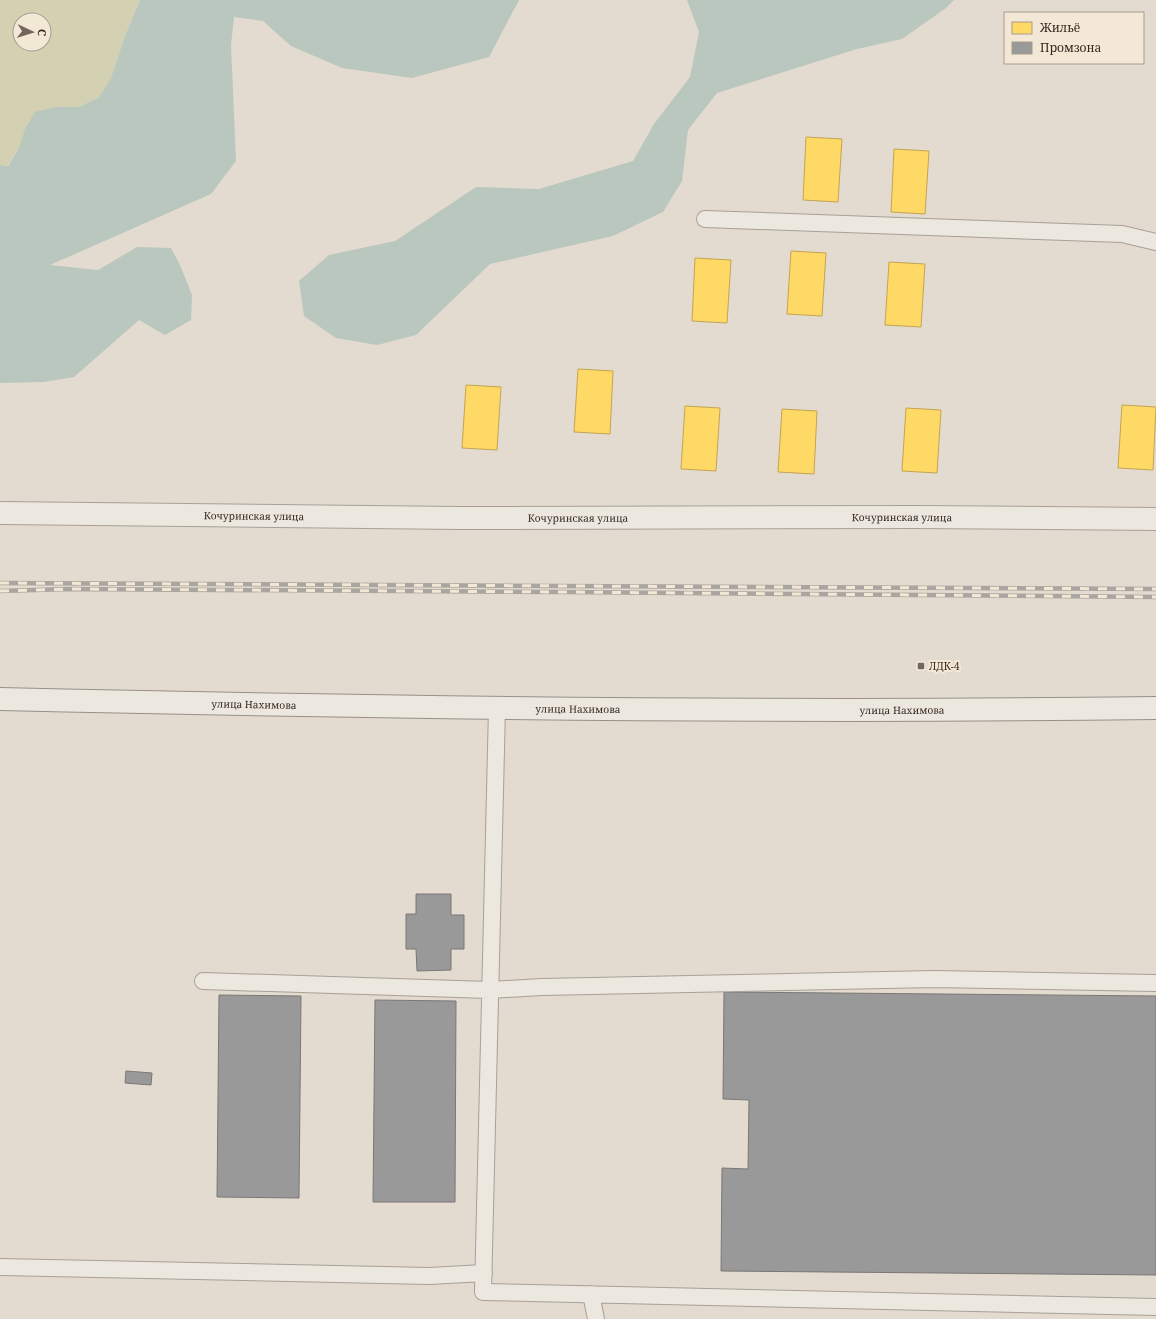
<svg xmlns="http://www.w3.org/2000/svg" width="1156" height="1319" viewBox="0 0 1156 1319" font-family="'Noto Serif',serif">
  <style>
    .green { fill: #d4d1b2; fill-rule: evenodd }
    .water { fill: #b9c7be }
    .homes { fill: #ffd966; stroke: #c3a451 }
    .industry { fill: #999; stroke: #7b7775 }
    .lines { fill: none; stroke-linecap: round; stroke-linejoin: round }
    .service-casing { stroke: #a8a097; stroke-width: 18 }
    .minor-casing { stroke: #a8a097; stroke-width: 24 }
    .secondary-casing { stroke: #989088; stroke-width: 24 }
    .service { stroke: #ece7df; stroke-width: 16 }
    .minor { stroke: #ece7df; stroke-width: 22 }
    .secondary { stroke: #ece7df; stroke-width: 22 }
    .rail-casing { stroke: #aba59f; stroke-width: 4.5 }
    .rail { stroke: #f3e8d6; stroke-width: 3; stroke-dasharray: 9; stroke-linecap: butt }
    .poi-dot { fill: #73675d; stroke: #f3e8d6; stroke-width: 1.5 }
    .labels { text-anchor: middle; stroke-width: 4; stroke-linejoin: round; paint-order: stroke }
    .street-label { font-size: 10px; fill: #362920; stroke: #f3e8d6 }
    .poi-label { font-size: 10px; fill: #362920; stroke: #f3e8d6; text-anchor: start }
  </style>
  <rect width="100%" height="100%" fill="#e3dbcf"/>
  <path class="green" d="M0 0H140L125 36 111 78 99 97 79 107H56L25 129 19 148 7 166 0 165ZM20 20H44V44H20Z"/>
  <path class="water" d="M140 0H519L489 57 412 78 342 68 291 46 263 21 234 17 231 45 236 161 211 194 50 265 98 270 137 247 171 248 180 265 192 295 191 320 165 335 139 320 74 377 44 382 0 383V165L8 166 19 148 25 129 35 112 56 107H79L99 97 111 78 125 36Z
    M687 0H954L946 8 902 39 857 49 717 93 688 130 682 181 663 212 613 236 490 264 416 335 377 345 336 338 304 316 299 281 329 255 395 241 476 187 539 189 633 161 654 124 690 77 699 32Z"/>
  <path class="homes" d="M806 137 842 139 838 202 803 200Z
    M894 149 929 151 925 214 891 212Z
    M791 251 826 253 822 316 787 314Z
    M695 258 731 260 727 323 692 321Z
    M889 262 925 264 921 327 885 325Z
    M578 369 613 371 610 434 574 432Z
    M466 385 501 387 497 450 462 448Z
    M1122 405 1156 407 1153 470 1118 468Z
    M685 406 720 408 716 471 681 469Z
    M906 408 941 410 937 473 902 471Z
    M782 409 817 411 814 474 778 472Z"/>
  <path class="industry" d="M416 894H451V915H464V949H451V970L417 971 416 949H406V914H416Z
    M724 992 1156 996V1275L721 1271 722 1168 748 1169 749 1100 723 1099Z
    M219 995 301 996 299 1198 217 1197Z
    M375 1000 456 1001 455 1202H373Z
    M126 1071 152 1073 151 1085 125 1083Z"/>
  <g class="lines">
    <defs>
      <path id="service" d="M705 219 1122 234 1156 242
        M497 708 483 1292 1156 1307
        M203 981 489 990 542 987 934 979 1156 983
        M0 1267 429 1276 484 1273
        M591 1294 596 1319"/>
      <g id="minor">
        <path id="s1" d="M0 513 458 518 917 517 1156 519"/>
      </g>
      <g id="secondary">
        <path id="s2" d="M0 699C385 708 771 713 1156 708"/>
      </g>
    </defs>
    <use href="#service" class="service-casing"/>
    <use href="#minor" class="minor-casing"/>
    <use href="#secondary" class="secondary-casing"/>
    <use href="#service" class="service"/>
    <use href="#minor" class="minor"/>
    <use href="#secondary" class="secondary"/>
    <defs>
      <path id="rail" d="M0 583 1156 589
        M0 591 70 589 565 592 1156 597"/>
    </defs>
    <use href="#rail" class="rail-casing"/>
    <use href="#rail" class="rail"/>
  </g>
  <rect class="poi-dot" x="917" y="662" width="8" height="8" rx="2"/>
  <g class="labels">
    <g class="street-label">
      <text dy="4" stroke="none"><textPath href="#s1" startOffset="254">Кочуринская улица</textPath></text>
      <text dy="4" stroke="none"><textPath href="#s1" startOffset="902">Кочуринская улица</textPath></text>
      <text dy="4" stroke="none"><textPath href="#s1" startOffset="578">Кочуринская улица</textPath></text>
      <text dy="4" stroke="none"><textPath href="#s2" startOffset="254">улица Нахимова</textPath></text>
      <text dy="4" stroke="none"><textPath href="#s2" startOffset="578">улица Нахимова</textPath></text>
      <text dy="4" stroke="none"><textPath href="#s2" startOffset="902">улица Нахимова</textPath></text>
    </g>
    <g class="poi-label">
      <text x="929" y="670">ЛДК-4</text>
    </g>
  </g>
  <rect x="1004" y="12" width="140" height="52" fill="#f3e8d6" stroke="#a79c8d"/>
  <rect x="1012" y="22" width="20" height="12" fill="#ffd966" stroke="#a79c8d"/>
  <text x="1040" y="32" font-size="12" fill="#362920">Жильё</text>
  <rect x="1012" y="42" width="20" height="12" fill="#999999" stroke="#a79c8d"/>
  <text x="1040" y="52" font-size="12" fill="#362920">Промзона</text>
  <g transform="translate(32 32) rotate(94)"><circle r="19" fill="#f3e8d6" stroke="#a79c8d"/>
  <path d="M0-3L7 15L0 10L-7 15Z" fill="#73675d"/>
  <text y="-6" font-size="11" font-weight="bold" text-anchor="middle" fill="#362920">С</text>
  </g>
</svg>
